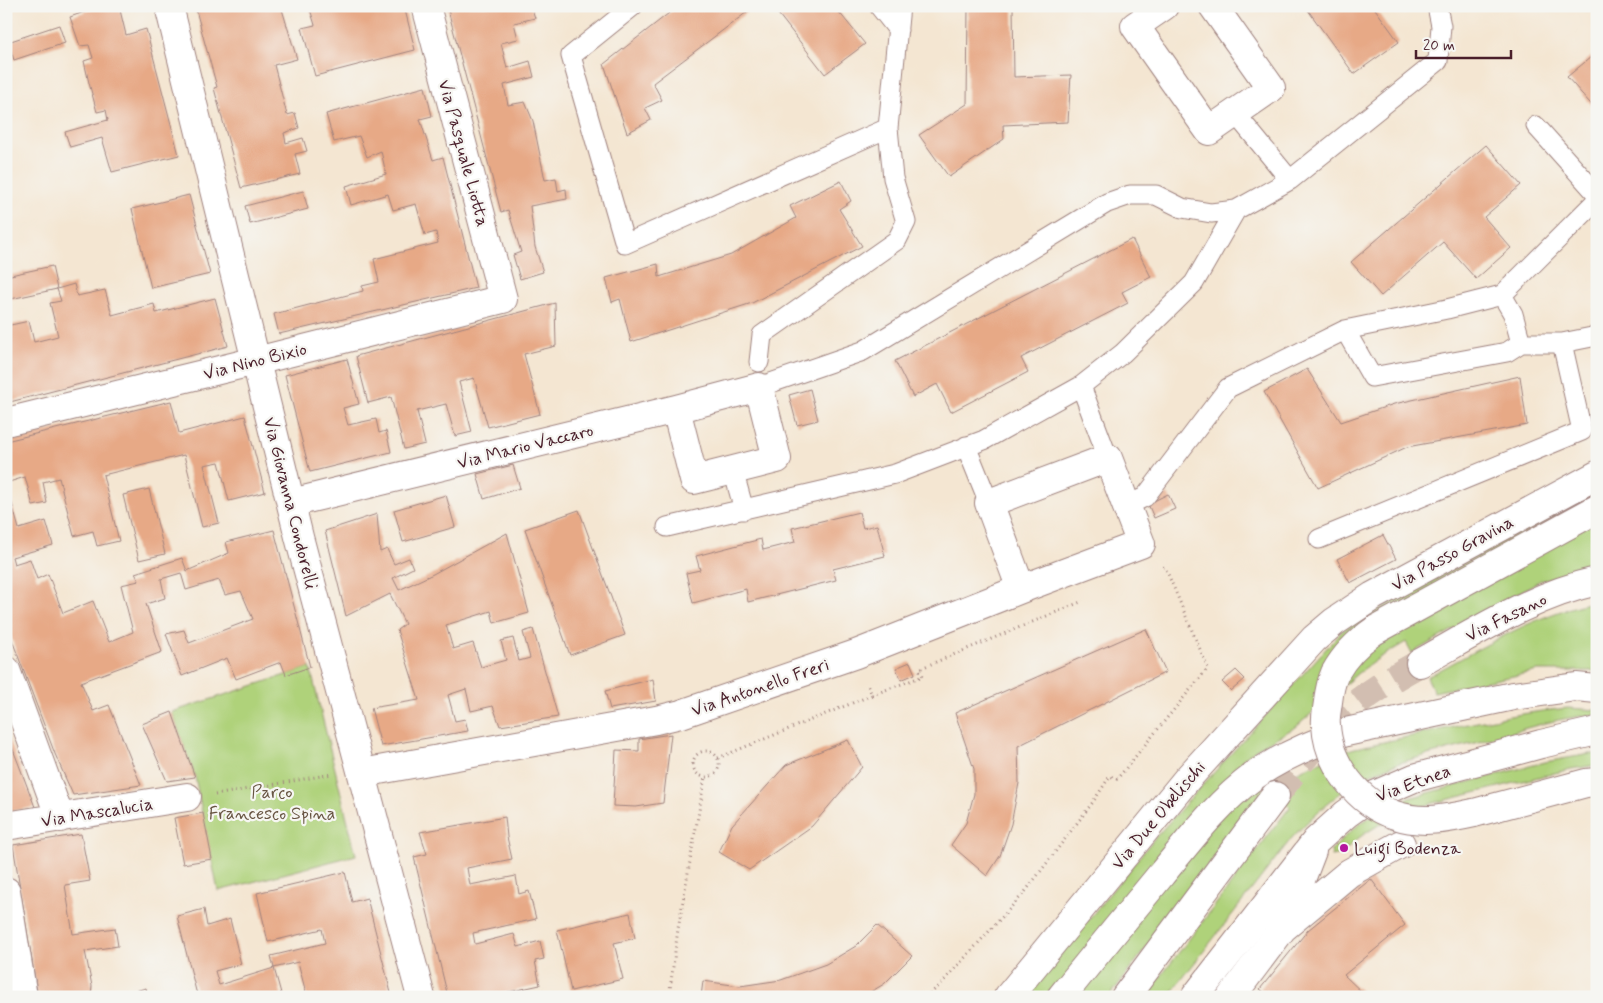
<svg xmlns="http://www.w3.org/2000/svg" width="1603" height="1003" viewBox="0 0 1603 1003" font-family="Mynerve,sans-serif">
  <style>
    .green { fill: #afd27a; stroke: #7c7852 }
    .building { fill: #e7a986 }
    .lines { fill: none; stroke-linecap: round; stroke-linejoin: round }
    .primary-tunnel { stroke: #d2beb1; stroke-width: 28; stroke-dasharray: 28 14; stroke-linecap: butt }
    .lane-casing { stroke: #9f827e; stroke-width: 21 }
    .street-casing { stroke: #9f827e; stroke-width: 30 }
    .primary-casing { stroke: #9f827e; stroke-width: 30 }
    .path { stroke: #9f827e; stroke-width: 3; stroke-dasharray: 1 4; stroke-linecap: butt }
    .lane { stroke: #fff; stroke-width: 19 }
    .street { stroke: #fff; stroke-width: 28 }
    .primary { stroke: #fff; stroke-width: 28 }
    .primary-bridge-casing { stroke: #9f827e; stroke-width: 30; stroke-linecap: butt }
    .primary-bridge { stroke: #fff; stroke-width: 28 }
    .poi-dot { fill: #b5179e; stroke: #f6f6f2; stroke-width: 2 }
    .labels { text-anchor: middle; stroke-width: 4.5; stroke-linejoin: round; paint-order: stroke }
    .street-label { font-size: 18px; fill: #4a1f2b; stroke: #f6f6f2 }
    .park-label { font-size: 18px; fill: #685543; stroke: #f6f6f2 }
    .poi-label { font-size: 18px; fill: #4a1f2b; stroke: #f6f6f2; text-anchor: start }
  </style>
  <rect width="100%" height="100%" fill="#f6f6f2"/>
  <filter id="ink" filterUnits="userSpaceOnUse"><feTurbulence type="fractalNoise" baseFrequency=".02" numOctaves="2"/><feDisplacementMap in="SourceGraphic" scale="10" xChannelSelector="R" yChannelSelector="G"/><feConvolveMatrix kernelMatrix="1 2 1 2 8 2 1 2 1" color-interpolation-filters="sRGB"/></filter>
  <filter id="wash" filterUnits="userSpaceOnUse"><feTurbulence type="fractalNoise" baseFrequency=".0096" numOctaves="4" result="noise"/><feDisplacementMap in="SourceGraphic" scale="20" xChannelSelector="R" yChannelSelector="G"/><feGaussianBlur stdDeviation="1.12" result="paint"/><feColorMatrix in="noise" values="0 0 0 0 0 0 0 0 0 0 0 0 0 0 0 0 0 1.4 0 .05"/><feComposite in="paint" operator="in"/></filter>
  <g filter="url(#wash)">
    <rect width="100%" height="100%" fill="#f4e6d2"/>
    <path class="green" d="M1597 489V568L1541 580 1412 653 1406 642 1379 658 1358 673 1296 727 1256 749 1243 759 1264 791 1109 997H1026L1153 840 1342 631 1363 618Z
      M1597 601V671H1538L1434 692 1427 677C1482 648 1535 614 1597 601Z
      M310 667 356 855 218 891 195 777 172 712Z
      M1568 708 1597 710V715C1559 716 1512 733 1475 743 1441 752 1405 759 1373 773 1343 787 1313 815 1291 839L1168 997H1145L1290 807 1268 789C1296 773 1323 757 1355 748 1425 734 1496 715 1568 708Z
      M1590 754H1597V765L1571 769 1430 804C1405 812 1381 822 1360 837 1350 844 1344 855 1332 856L1331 850C1338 845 1342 839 1348 834 1366 817 1387 807 1409 798L1545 762Z"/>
    <g id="blocks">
      <path class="building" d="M101 6H119L126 35 146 29 179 155 112 172 102 138 70 147 65 132 108 120 106 110 97 112 89 83 84 61 93 58 89 45 80 46 70 17Z
        M193 6H281L297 59 274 65 287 115 295 113 299 128 284 133 286 143 303 138 307 151 295 154 300 174 241 188 215 92 214 88 217 87 204 40 196 10 194 11Z
        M309 6H404L415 50 315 76 302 28 315 25Z
        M447 6H531L535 18 514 23 518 39 501 43 507 68 530 61 534 77 504 85 508 105 525 102 533 121 545 180 556 178 558 191 566 189 567 199 530 206 535 247 543 272 520 279 513 255 521 252 508 210 501 212Z
        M678 6H755L653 83 662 100 645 108 651 120 627 133 604 64Z
        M772 6H834L865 44 825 74Z
        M968 6H1013L1014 77 1071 75 1068 122 1003 125 1004 139 949 177 919 135 967 104Z
        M1305 6H1373L1399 42 1354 74Z
        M59 25 65 43 14 60 8 42Z
        M1597 52V111L1567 77Z
        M425 87 432 116 420 119 433 160 443 157 476 288 279 334 274 314 363 291 362 286 379 282 374 259 438 243 436 232 425 235 416 204 393 210 388 194 351 205 346 186 386 174 381 151 367 157 359 136 334 142 326 114Z
        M1486 145 1521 185 1484 217 1511 248 1476 279 1443 242 1381 296 1351 262Z
        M841 181 851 201 839 209 862 246 752 303 631 342 620 299 612 302 606 278 658 264 659 277 731 255 796 218 790 206Z
        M303 191 308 209 250 224 245 206Z
        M189 195 210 274 151 288 132 209Z
        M1132 239 1151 277 1122 292 1128 303 1021 358 1028 372 951 412 937 384 913 397 895 361Z
        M52 266 57 289 6 300V276Z
        M74 284 77 296 105 290 112 315 154 304 156 313 215 298 228 346 6 403V343L8 342 6 326 29 321 34 342 58 336 50 303 61 301 57 289Z
        M555 303 556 346 524 354 540 414 488 427 474 378 459 382 472 432 455 436 446 404 417 411 425 444 404 449 391 397 368 403 356 356Z
        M347 359 359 404 343 408 348 425 376 419 379 433 386 431 391 452 310 472 285 375Z
        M1307 369 1341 422 1394 404 1520 376 1527 425 1407 447 1318 488 1264 392Z
        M810 389 818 420 797 425 789 395Z
        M171 401 179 433 245 416 265 492 229 501 219 462 204 465 219 523 202 527 184 455 103 475 119 541 97 546 93 531 74 536 59 478 43 482 47 503 33 506 25 477 6 483V441Z
        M513 465 520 488 484 499 477 474Z
        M7 486 19 529 46 521 53 545 12 557 14 564 30 559 37 579 48 574 63 613 93 601 109 642 133 632 121 585 139 581 135 573 182 558 187 571 229 553 226 542 274 530 310 667 286 675 281 662 236 679 227 658 182 676 166 634 184 630 189 643 253 619 241 591 225 595 219 580 186 590 181 573 161 579 165 598 146 604 162 652 81 682 93 711 109 705 141 785 73 795 55 754 6 624Z
        M149 489 165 554 139 560 123 495Z
        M1168 494 1175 509 1154 518 1148 504Z
        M446 495 455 527 403 542 394 510Z
        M579 510 625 635 570 655 525 529Z
        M859 512 863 528 877 525 885 556 833 569 836 580 748 602 746 589 693 603 686 573 700 570 696 556 761 539 763 550 795 542 792 528Z
        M377 514 380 552 387 549 394 564 409 558 413 568 393 578 399 590 433 574 507 533 529 613 494 623 491 611 446 625 453 649 473 643 481 667 506 660 501 641 513 638 519 661 530 658 523 632 533 629 558 717 500 726 493 706 471 711 466 689 448 695 455 721 465 719 468 731 381 746 371 708 419 700 397 630 405 624 390 594 346 616 325 531Z
        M1383 535 1396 559 1350 583 1337 559Z
        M1146 629 1166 672 1018 746 1019 783 1011 824 1000 856 987 876 951 845 966 823 974 794V769L955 713Z
        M910 662 915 674 901 680 896 668Z
        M1236 670 1245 679 1231 691 1222 682Z
        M653 679 656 701 610 709 605 691Z
        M172 712 195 777 167 781 142 724Z
        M6 731 35 807 6 812Z
        M671 734 663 803 636 807 613 806 616 750 639 751V739Z
        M848 740 862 767 812 826 749 870 719 852 732 825 786 765Z
        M203 813 212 859 183 864 174 818Z
        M505 817 507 837 512 859 467 868 470 885 516 876 519 894 529 891 536 919 473 933 475 944 514 934 518 947 540 941 544 959 535 961 540 985 504 993 505 997H448L414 857 427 854 420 832Z
        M81 834 90 881 65 885 73 934 115 928 118 946 85 951 92 986 91 997H38L13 845Z
        M345 872 352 902 367 898 392 997H307L298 962 274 968 271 956 325 943 322 929 268 942 257 893Z
        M1371 879 1405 925 1344 975 1367 997H1264L1266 994 1260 989 1308 930Z
        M204 909 207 926 230 919 241 964 215 971 219 985 274 968 282 997H200L196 991 177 916Z
        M630 913 635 938 614 943 623 979 571 991 557 930Z
        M877 925 912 956 884 984 862 997H701L703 981 740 986 781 980 826 964 856 946Z
        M146 988 148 997H117V996Z"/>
    </g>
  </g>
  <g filter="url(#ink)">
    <use href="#blocks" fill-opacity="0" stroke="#9f827e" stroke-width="1"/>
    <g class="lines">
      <path class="primary-tunnel" d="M1275 796C1292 774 1308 751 1327 730 1353 702 1387 681 1420 663"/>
      <defs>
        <path id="lane" d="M633 6 571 56 625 244 888 128
          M879 6 898 30
          M1235 113 1290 180
          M1536 126 1597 194
          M1502 295 1597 200
          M1521 343H1562L1597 336
          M759 362 762 335 897 240 906 222 893 178 888 128 900 6
          M1081 386 1108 458
          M759 387 863 351 1107 203 1130 195H1156L1182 208 1211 213 1236 210 1290 180 1438 61 1441 26 1437 6
          M966 446 989 503
          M733 470 744 510
          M1126 506 1145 497 1228 388 1345 330 1447 309 1502 295 1513 314 1521 343 1507 352 1372 377 1345 330
          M667 527 895 474 984 440 1081 386 1123 353 1194 283 1236 210
          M1319 539 1582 431 1562 343"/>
        <path id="street" d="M169 6 299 537 421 997
          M1164 6 1135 26 1209 131 1271 88 1213 6
          M6 422 256 361 503 299 426 6
          M291 503 676 409 759 387 777 459 694 480 676 409
          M6 670 60 818
          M362 773 656 720 681 714 856 654 1021 589 1141 544 1108 458 989 503 1021 589
          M6 826 187 797
          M6 891 23 997
          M1283 928 1349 873 1401 844
          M1231 997 1282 929 1312 851"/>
        <path id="primary" d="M1374 631 1597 509
          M1420 663C1476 632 1533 595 1597 581
          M1474 813 1586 783 1597 782
          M1008 997 1187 779 1314 639 1334 622 1373 596 1597 475
          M1061 997C1094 956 1127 916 1160 876 1189 841 1216 804 1254 776 1282 756 1313 743 1346 732L1513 696 1576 687 1597 689
          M1125 997 1275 796
          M1195 997 1316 841 1346 814 1370 797 1414 778 1541 744 1597 731"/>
      </defs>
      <use href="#lane" class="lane-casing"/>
      <use href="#street" class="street-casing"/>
      <use href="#primary" class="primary-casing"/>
      <path class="path" d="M872 695 923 676 919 669 1083 601
        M693 764a13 13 0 1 1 26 0a13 13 0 1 1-26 0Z
        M718 758 872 695 867 683
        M215 795 332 774
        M669 997 678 929 705 777
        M926 997 939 986 1025 892 1093 802 1110 776 1117 779 1208 668 1165 567 1160 568"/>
      <use href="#lane" class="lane"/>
      <use href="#street" class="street"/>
      <use href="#primary" class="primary"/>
      <defs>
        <path id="primary-bridge" d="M1374 631C1358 642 1345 655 1335 673 1331 682 1329 693 1328 702 1327 710 1325 718 1326 725 1328 764 1358 803 1395 815 1421 824 1447 819 1474 813"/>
      </defs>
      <use href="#primary-bridge" class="primary-bridge-casing"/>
      <use href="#primary-bridge" class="primary-bridge"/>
    </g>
  </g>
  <circle class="poi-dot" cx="1344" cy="848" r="5"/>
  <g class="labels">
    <g class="street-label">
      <text transform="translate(464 153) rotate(75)" y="6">Via Pasquale Liotta</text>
      <text transform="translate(255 361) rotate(-14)" y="6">Via Nino Bixio</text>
      <text transform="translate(525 446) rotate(-14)" y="6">Via Mario Vaccaro</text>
      <text transform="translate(291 503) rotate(76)" y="6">Via Giovanna Condorelli</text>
      <text transform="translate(1452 553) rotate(-29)" y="6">Via Passo Gravina</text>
      <text transform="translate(1506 617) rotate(-26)" y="6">Via Fasano</text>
      <text transform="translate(760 687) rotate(-19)" y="6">Via Antonello Freri</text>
      <text transform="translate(1413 783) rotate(-20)" y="6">Via Etnea</text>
      <text transform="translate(97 812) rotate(-9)" y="6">Via Mascalucia</text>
      <text transform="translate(1158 815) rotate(-50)" y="6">Via Due Obelischi</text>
    </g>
    <g class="park-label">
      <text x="272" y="798">Parco<tspan x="272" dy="21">Francesco Spina</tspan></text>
    </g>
    <g class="poi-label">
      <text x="1354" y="854">Luigi Bodenza</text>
    </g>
  </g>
  <rect width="1603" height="1003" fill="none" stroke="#f6f6f2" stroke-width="25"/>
  <path d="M1416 50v8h95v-8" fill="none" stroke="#4a1f2b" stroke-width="2.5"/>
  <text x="1423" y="50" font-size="15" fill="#4a1f2b" stroke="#f6f6f2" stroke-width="4" paint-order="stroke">20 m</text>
</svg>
